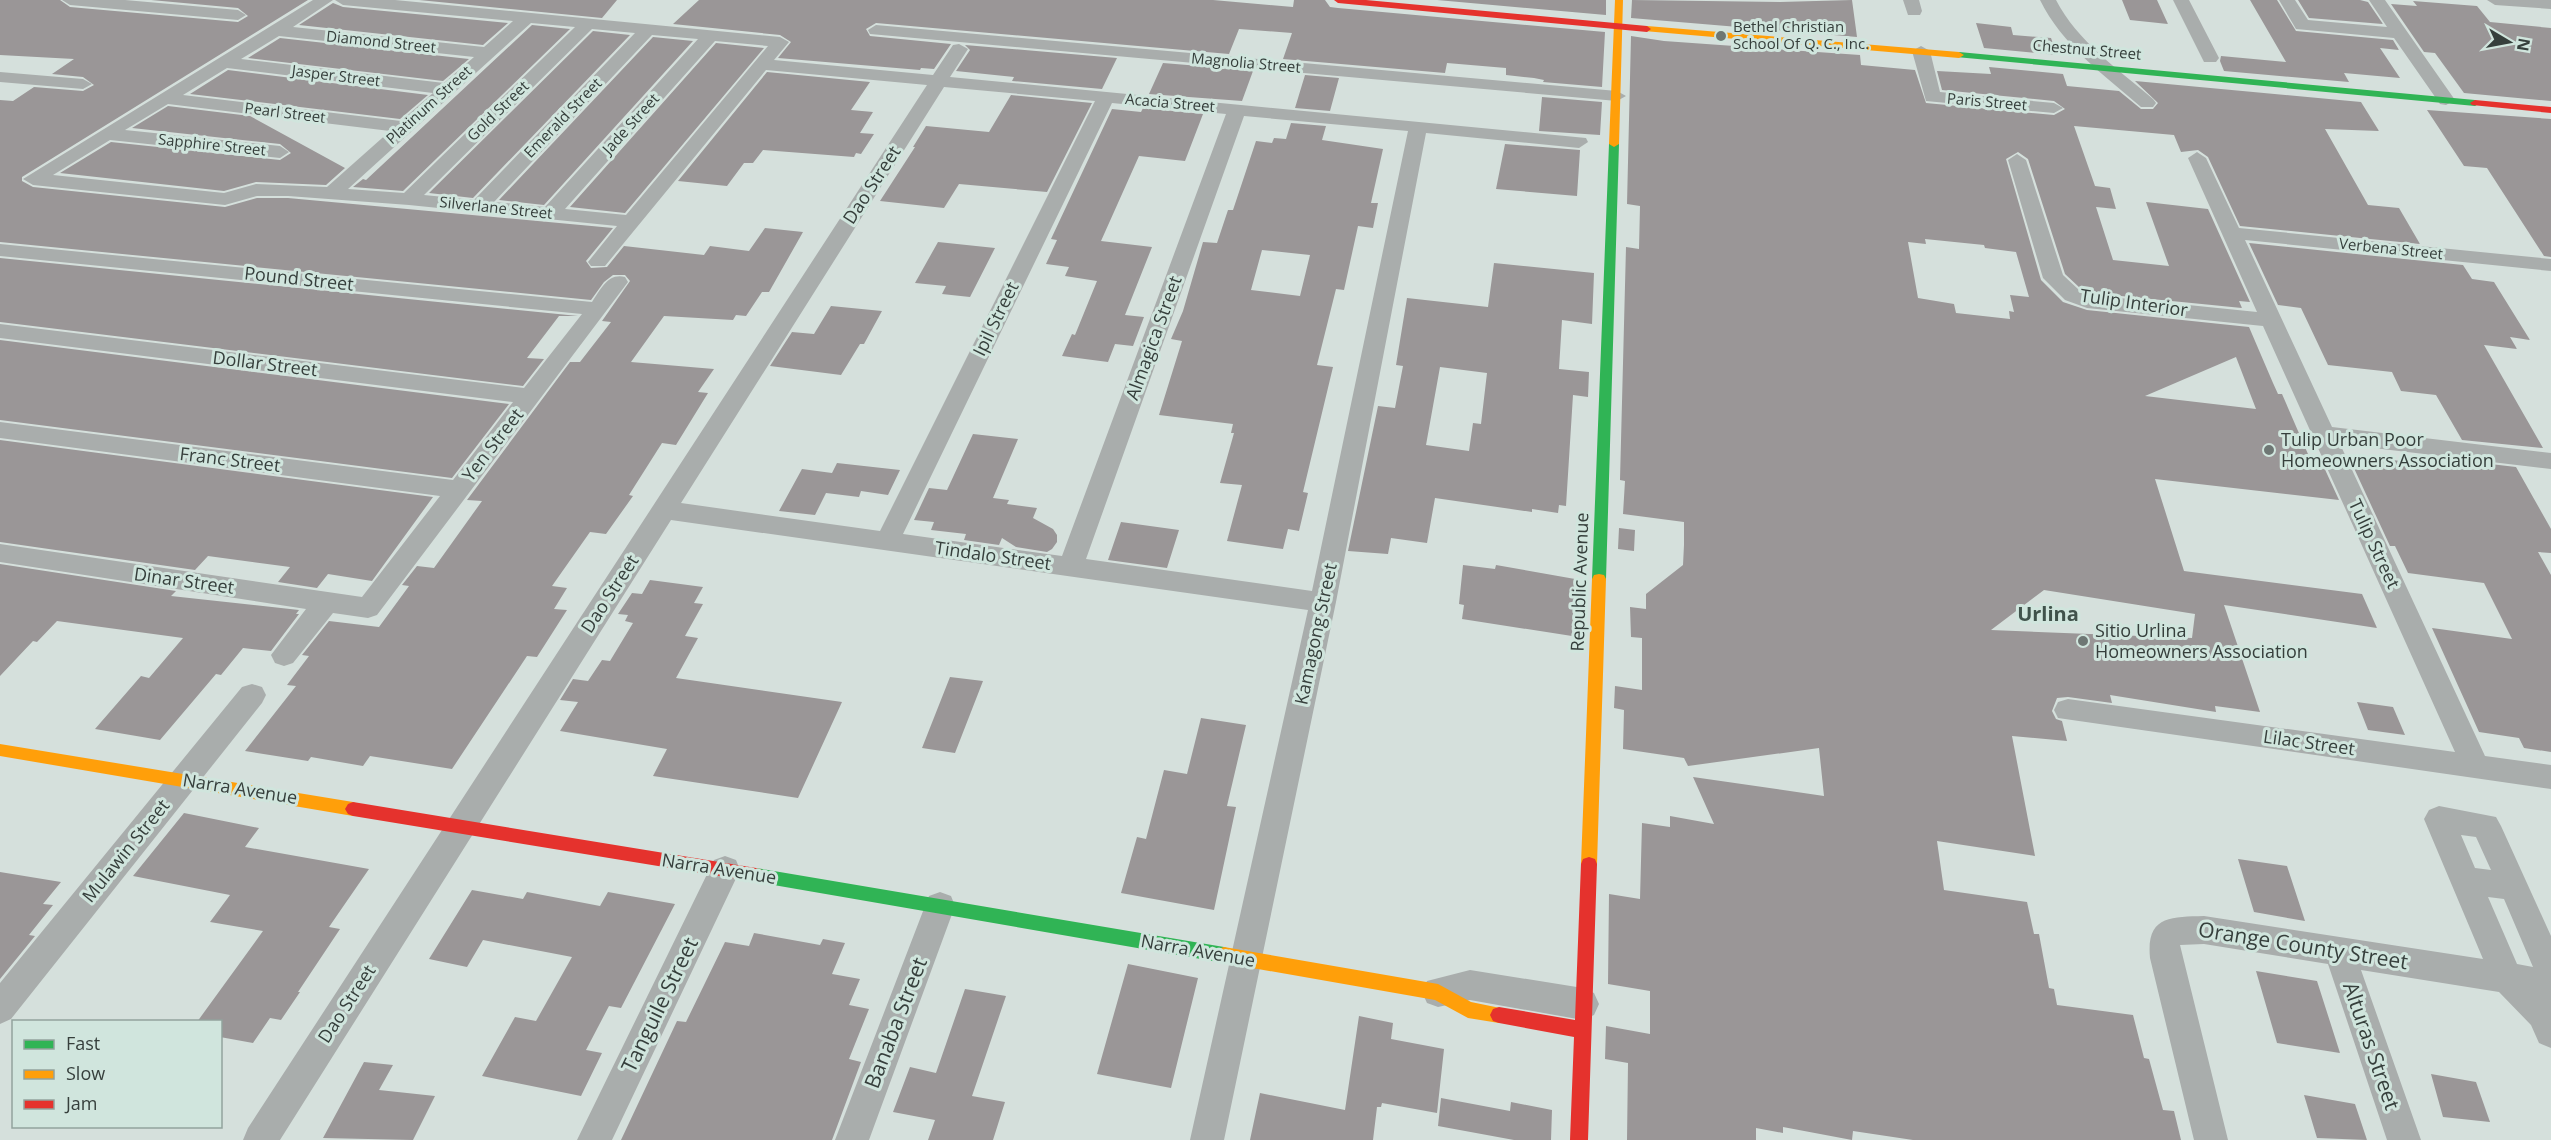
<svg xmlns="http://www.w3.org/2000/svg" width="2551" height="1140" viewBox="0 0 2551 1140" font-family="'Open Sans',sans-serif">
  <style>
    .building { fill: #9a9697; fill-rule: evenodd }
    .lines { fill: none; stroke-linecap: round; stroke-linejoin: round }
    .street { fill: #a9adac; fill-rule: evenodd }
    .fast { fill: #30b455; fill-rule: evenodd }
    .slow { fill: #ff9f0a; fill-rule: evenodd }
    .jam { fill: #e5322d; fill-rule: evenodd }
    .poi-dot { fill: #6e7774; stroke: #d0e5dd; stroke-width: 2 }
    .labels { text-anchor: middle; stroke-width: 6; stroke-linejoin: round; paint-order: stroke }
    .far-poi-label { font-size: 15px; fill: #363f3c; stroke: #d0e5dd; text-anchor: start }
    .far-street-label { font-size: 15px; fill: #363f3c; stroke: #d0e5dd }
    .street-label { font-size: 18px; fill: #363f3c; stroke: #d0e5dd }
    .poi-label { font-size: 18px; fill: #363f3c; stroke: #d0e5dd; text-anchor: start }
    .neighbourhood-label { font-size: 20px; font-weight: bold; fill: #40524b; stroke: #d0e5dd }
    .near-street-label { font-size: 21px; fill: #363f3c; stroke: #d0e5dd }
  </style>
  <rect width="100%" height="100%" fill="#d5e0dc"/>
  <path class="building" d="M0 0H60L70 7 238 22 248 16 238 8 151 0H308L22 177V181L33 187 225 207 257 198H288L613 228 586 261 591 268 607 267 624 246 704 255 710 246 749 251 765 228 803 232 769 292H762L746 316 736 315 733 320 664 316 631 362 714 369 698 392 708 393 676 445 662 443 629 495 633 496 606 534 590 532 552 586 567 588 554 609 567 610 537 657 527 656 452 769 370 756 363 766 311 757 308 761 245 751 296 686 287 685 309 656 302 655 329 621 379 627 409 586 402 585 417 566 434 568 482 501 467 500 570 362H580L611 322 602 321 630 281 625 275H613L604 282 591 300 0 242V100L13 101 34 87 83 91 94 85 83 77 52 74 74 59 0 55Z
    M419 0H617L602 18Z
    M699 0H1213L1293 7 1294 0H1325L1330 7 1338 8 1605 32 1602 87 1543 82 1544 80 1534 78 1506 75V68L1447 63 1445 73 1283 59 1292 33 1239 29 1229 54 876 23 866 29 870 36 951 44 934 69 921 68 920 70 778 58 791 42 780 35 673 24Z
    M1437 0H1606V15Z
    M1632 0 1780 2 1852 0 1857 37 1631 18Z
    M2122 0H2157L2168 24 2130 20Z
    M2250 0H2277L2296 31 2393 40 2399 50 2380 48 2400 78 2344 73 2349 82 2224 71 2220 61 2221 56 2286 62Z
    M2298 0H2360L2368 2 2383 24 2309 18Z
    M2413 1 2477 6 2490 22 2551 28V101L2464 93 2435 53 2424 52 2391 4 2417 6Z
    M333 3 343 7 508 23 483 45 299 25Z
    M1976 23 2011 27 2013 35 2051 38 2057 55 1984 48Z
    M532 25 570 29 403 191 353 187 363 179 366 180Z
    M593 31 630 35 473 198 429 193Z
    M1631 36 1664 41 1860 55 1861 65 1915 70 1926 103 2054 115 2065 109 2054 101 1942 90 1937 71 1991 74 1989 67 2063 74 2067 86 2119 91 2141 109H2153L2158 103 2135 81 2361 102 2379 131 2325 129 2368 205 2399 208 2420 244 2240 226 2208 157 2198 150 2181 152 2174 135 2074 126 2095 186 2110 188 2116 209 2096 207 2113 260 2169 266 2146 202 2208 209 2250 302 2239 301 2242 308 2091 293 2080 288 2065 274 2028 159 2018 152 2006 159 2041 280 2063 302 2087 310 2249 327 2273 383 2278 394H2282L2311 461 2322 463 2339 500 2155 479 2184 571 2362 594 2377 628 2224 605 2260 712 2215 706 2216 712 2110 695 2112 703 2068 697 2057 698 2052 711 2056 719 2062 721 2067 741 2012 736 2035 856 1937 841 1944 890 2027 902 2034 934H2039L2049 988 2054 989 2057 1005 2133 1015 2144 1058 2149 1059 2163 1110 2174 1111 2181 1140H1913L1853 1131 1852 1140 1783 1127V1133L1756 1128V1140H1627L1628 1063 1605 1059 1606 1026 1650 1034V991L1608 984 1609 894 1640 899 1642 823 1670 827V816L1714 824 1693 777 1824 796 1819 748 1688 766 1684 758 1623 749 1624 710 1614 708 1615 686 1642 690V638L1631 637 1630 607 1646 609V594L1683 565 1684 545V522L1623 514 1625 481 1620 480 1626 247 1639 249 1640 206 1627 204ZM1925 239 1984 245 1985 248 2016 252 2029 297 2010 295 2014 312 2009 311 2010 319 1956 313 1954 304 1918 298 1908 242 1926 244ZM2236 357 2256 409 2145 396ZM2044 590 2195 614 2192 638 1991 630Z
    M653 37 693 41 544 205 499 200Z
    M280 38 469 59 443 81 248 58Z
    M716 43 764 48 625 213 570 207Z
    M965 45 1117 58 1102 89 1012 81 1014 77 956 71 970 50Z
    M1163 63 1224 68 1253 71 1242 101 1149 94Z
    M228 70 428 95 400 119 190 94Z
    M767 72 870 82 851 110 873 112 860 133 874 134 861 154 856 153 854 157 763 150 753 163H744L727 186 678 181Z
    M1305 75 1339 78 1330 111 1295 108Z
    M1011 95 1092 103 1047 192 959 184 944 208 880 201 915 147H913L926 126 989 132Z
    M1542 97 1602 102 1600 135 1539 131Z
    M168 106 250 116 345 168 326 185 256 182 224 191 60 173 111 142 280 160 291 153 280 144 132 128Z
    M1143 108 1203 114 1185 161 1139 156 1101 241 1152 247 1125 315 1144 317 1133 346 1115 344 1108 362 1062 356 1072 334 1075 335 1097 281 1065 276 1069 267 1046 264 1057 240 1051 239 1112 109 1141 112Z
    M2427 110 2551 119V257L2544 256 2487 168 2464 166Z
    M1291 123 1326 126 1322 140 1383 149 1371 203H1378L1373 228 1358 226 1344 290 1336 289 1317 365 1333 367 1303 492 1308 493 1299 531 1288 529 1283 549 1227 541 1242 485 1220 483 1234 433H1231L1233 424 1159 415 1182 341 1171 339 1183 311 1203 242 1217 243 1228 210H1233L1256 141 1272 143 1274 138 1286 139ZM1262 250 1310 255 1300 296 1251 290Z
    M1505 144 1580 150 1577 196 1496 189Z
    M938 242 995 248 970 297 942 294 946 286 915 283Z
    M2249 243 2463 265 2472 279 2494 282 2530 340 2510 337 2517 349 2484 345 2543 448 2462 440 2436 395 2401 391 2392 372 2328 365 2301 308 2278 305Z
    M0 258 578 316H559L527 358 544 359 523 386 0 322Z
    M1494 263 1594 273 1592 324 1562 320 1559 369 1589 372 1588 397 1573 395 1566 506 1559 505 1558 513 1532 509V512L1435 498 1427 543 1391 538 1388 554 1348 551 1378 406 1395 408 1403 366 1396 365 1407 298 1488 307ZM1440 367 1487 373 1481 424 1473 423 1469 451 1426 445Z
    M831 306 882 311 864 344H860L841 375 770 366 792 332 814 334Z
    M0 340 509 404 452 478 0 420Z
    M973 434 1018 439 993 498 1009 500 1007 504 1037 508 1033 518 1053 529 1057 535V542L1052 549 1047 552 1016 547 1002 538 999 545 964 540 966 534 931 530 934 522 914 520 929 488 947 490Z
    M0 440 433 497 372 581 328 574 317 588 278 582 290 567 208 556 195 570 0 542Z
    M2358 456 2477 470 2473 462 2516 467 2551 529V553L2538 552 2551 575V752L2524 748 2519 738 2479 732 2432 628 2512 639 2484 583 2408 573 2395 546H2390L2353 466 2362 468Z
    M837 463 900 470 888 495 861 491 859 497 826 493 815 515 779 511 802 469 832 473Z
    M1121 522 1179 530 1167 568 1108 560Z
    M1619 528 1635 530 1634 551 1618 549Z
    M0 564 176 591 171 596 299 610 296 614H299L271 651 243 648 221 675 216 674 160 740 95 729 141 676 149 678 183 638 57 621 37 642 33 641 0 676Z
    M1463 565 1495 569 1496 565 1575 579 1572 636 1462 619 1464 605 1459 604Z
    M650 580 703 587 694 603 703 604 685 636 698 638 676 678 842 702 798 798 653 776 667 749 560 731 578 702 560 700 573 679 588 681 602 660 610 661 633 623 625 621 628 615 618 614 632 593 642 594Z
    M950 677 983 681 955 753 922 748Z
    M2357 702 2393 707 2405 735 2368 730Z
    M1201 718 1246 725 1227 806 1236 807 1214 910 1121 893 1137 837 1146 839 1164 770 1187 774Z
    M184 813 259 828 245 847 369 869 329 927 340 929 298 992H300L281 1020 270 1018 253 1043 220 1037V1022H197L263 931 210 922 230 895 133 876Z
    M2238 859 2287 866 2305 921 2254 912Z
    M0 872 61 882 43 904 53 905 29 935 35 936 0 979Z
    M472 890 523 899 527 892 600 906 608 892 675 904 621 1008 609 1006 586 1050 602 1053 581 1096 482 1076 515 1017 536 1021 572 957 483 940 467 967 429 959Z
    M754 933 820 945 823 939 845 943 832 974 860 979 849 1005 869 1009 849 1059 861 1062 832 1140H621L677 1021 686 1022 725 942 749 946Z
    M1128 964 1198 978 1171 1088 1097 1074Z
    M2256 971 2317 981 2340 1053 2277 1043Z
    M965 989 1006 996 972 1096 1005 1102 993 1140H928L935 1120 893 1112 910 1067 936 1073Z
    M1359 1016 1393 1023 1391 1039 1444 1049 1437 1113 1382 1103 1381 1107H1377L1373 1140H1250L1260 1093 1345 1110Z
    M364 1062 393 1065 379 1090 435 1096 413 1140 323 1138Z
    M2431 1074 2476 1082 2490 1122 2443 1117Z
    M2304 1095 2355 1104 2367 1140 2317 1138Z
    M1441 1098 1510 1111 1511 1102 1552 1110 1551 1140H1514L1438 1126Z"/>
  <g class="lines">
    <path class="street" d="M62 0H125L238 10 246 15 238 20 70 5Z
      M313 0H333L293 27 484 47 513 21 343 5 335 0H395L780 37 789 42 774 60 933 75 953 45 959 44 968 49 950 77 1586 138 1588 142 1579 148 1426 133 1336 602 1224 1140H1190L1308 610 671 520 280 1140H243L248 1128 927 85 766 70 605 266H591L588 262 617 226 409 205 288 196H257L225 205 33 185 23 179ZM531 23 575 27 404 193 348 189ZM592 29 635 33 474 200 424 195ZM652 35 698 39 545 207 494 202ZM279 36 474 57 444 83 241 59ZM715 41 768 46 626 215 565 209ZM227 68 433 93 401 121 183 95ZM944 87 1095 101 880 531 681 503ZM1112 103 1226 114 1062 556 903 534ZM168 104 390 131 327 187 256 184 224 193 53 175 110 140 280 158 289 152 280 146 125 130ZM1244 116 1408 131 1312 591 1086 559Z
      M1903 0H1919L1922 11 1920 15H1908Z
      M2040 0H2056C2077 41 2119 70 2153 99L2156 103 2153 107H2141C2104 75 2062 45 2040 0Z
      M2173 0H2189L2219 58 2216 62H2204Z
      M2279 0H2295L2308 20 2387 27 2369 0H2385L2455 100 2446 105 2440 104 2394 38 2296 29Z
      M2487 0H2551V9L2495 5Z
      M876 25 1617 91 1626 96 1617 101 870 34 868 30Z
      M1921 46 1930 51 1940 92 2054 103 2063 108 2054 113 1926 101 1912 51Z
      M0 72 83 79 92 84 83 89 0 82Z
      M2197 152 2206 158 2239 228 2551 259V271L2245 240 2332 427 2551 453V469L2340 444 2485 756 2551 765V789L2058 718 2054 710 2058 702 2068 699 2455 752 2263 326 2087 308 2065 300 2043 278 2008 160 2017 154 2026 160 2063 275 2079 290 2090 295 2257 312 2188 158Z
      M0 244 592 302C601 289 608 273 625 277L628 282 377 615 368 618 333 613 293 663 284 666 275 663 271 655 306 609 0 562V544L362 597 440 496 0 438V422L453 480 513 402 0 338V324L524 388 582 314 0 256Z
      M252 684 262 687 266 695 262 703 11 1019 0 1024V983L242 687Z
      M2439 806 2496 817 2501 826 2551 936V1048L2539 1043 2531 1025 2499 992 2361 970 2421 1140H2387L2328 964 2204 944 2180 945 2228 1140H2194L2150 958C2146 916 2170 917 2204 916L2483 959 2424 819 2429 810ZM2461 835 2476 837 2491 870 2475 868ZM2488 897 2504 899 2533 967 2517 964Z
      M725 856 736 860 740 870 612 1140H577L714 860Z
      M940 892 951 896 955 906 869 1140H835L925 906 929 896Z
      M1470 970 1583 988 1594 993 1599 1004 1594 1015 1583 1020 1470 1000 1438 1007 1427 1003 1422 992 1427 981Z"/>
    <path class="fast" d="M1959 52 2475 100 2480 103 2475 106 1956 57 1954 55Z
      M1614 141 1619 144 1606 579 1604 583H1594L1592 579 1609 144Z
      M756 868 1224 947 1230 949 1232 955 1230 961 1224 963 756 882 750 880 748 875 750 870Z"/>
    <path class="slow" d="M1615 0H1623L1619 144 1614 147 1609 144Z
      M1647 26 1959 52 1964 55 1959 58 1644 31V27Z
      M1599 574 1604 575 1606 579 1597 864 1595 869 1589 871 1583 869 1581 864 1592 579 1594 575Z
      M0 744 353 802 358 804 361 809 358 814 353 816 0 756Z
      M1224 947 1438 984 1471 1002 1505 1009 1508 1015 1505 1021 1499 1023 1468 1018 1435 1000 1224 963 1218 961 1216 955 1218 949Z"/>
    <path class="jam" d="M1334 0H1366L1647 26 1651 29 1647 32 1338 3Z
      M2475 100 2551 107V113L2472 105 2470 103Z
      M353 802 756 868 762 870 764 875 762 880 756 882 353 816 348 814 345 809 348 804Z
      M1589 857 1595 859 1597 864 1588 1140H1570L1574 1037 1499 1023 1493 1021 1490 1015 1493 1009 1499 1007 1575 1020 1581 864 1583 859Z"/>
  </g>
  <g class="poi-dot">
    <circle cx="1721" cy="36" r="6"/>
    <circle cx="2269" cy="450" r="6"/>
    <circle cx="2083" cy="641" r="6"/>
  </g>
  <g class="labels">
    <g class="far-poi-label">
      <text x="1733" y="32">Bethel Christian<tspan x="1733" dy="17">School Of Q. C., Inc.</tspan></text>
    </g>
    <g class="far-street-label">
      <text transform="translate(381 42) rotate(6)" y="5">Diamond Street</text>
      <text transform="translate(2087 50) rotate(5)" y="5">Chestnut Street</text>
      <text transform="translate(1246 63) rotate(5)" y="5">Magnolia Street</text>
      <text transform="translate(336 76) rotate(7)" y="5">Jasper Street</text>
      <text transform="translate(1987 102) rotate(5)" y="5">Paris Street</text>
      <text transform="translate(1170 103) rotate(5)" y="5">Acacia Street</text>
      <text transform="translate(429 105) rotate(-42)" y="5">Platinum Street</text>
      <text transform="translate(498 111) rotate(-44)" y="5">Gold Street</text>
      <text transform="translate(285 113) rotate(7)" y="5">Pearl Street</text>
      <text transform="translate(563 118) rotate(-46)" y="5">Emerald Street</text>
      <text transform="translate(631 124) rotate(-48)" y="5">Jade Street</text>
      <text transform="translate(212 145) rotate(6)" y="5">Sapphire Street</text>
      <text transform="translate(496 208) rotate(6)" y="5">Silverlane Street</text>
      <text transform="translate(2391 249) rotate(6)" y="5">Verbena Street</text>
    </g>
    <g class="street-label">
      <text transform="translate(872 185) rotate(-57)" y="6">Dao Street</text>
      <text transform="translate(299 279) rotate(6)" y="6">Pound Street</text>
      <text transform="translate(2134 303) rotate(8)" y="6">Tulip Interior</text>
      <text transform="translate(996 319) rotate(-64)" y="6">Ipil Street</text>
      <text transform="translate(1154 338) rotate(-70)" y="6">Almagica Street</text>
      <text transform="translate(265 364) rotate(7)" y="6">Dollar Street</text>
      <text transform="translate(493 445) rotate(-52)" y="6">Yen Street</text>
      <text transform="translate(230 460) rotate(7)" y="6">Franc Street</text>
      <text transform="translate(2374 544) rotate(65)" y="6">Tulip Street</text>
      <text transform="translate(993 556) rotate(8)" y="6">Tindalo Street</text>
      <text transform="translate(184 581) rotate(8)" y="6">Dinar Street</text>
      <text transform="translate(1580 582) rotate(-88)" y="6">Republic Avenue</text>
      <text transform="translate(610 594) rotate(-57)" y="6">Dao Street</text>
      <text transform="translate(1316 634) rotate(-78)" y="6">Kamagong Street</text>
      <text transform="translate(2309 743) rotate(8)" y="6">Lilac Street</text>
      <text transform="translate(240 789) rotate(9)" y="6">Narra Avenue</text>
      <text transform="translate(126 851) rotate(-51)" y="6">Mulawin Street</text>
      <text transform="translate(719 869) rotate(9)" y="6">Narra Avenue</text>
      <text transform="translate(1198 951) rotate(10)" y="6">Narra Avenue</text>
      <text transform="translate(347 1004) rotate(-57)" y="6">Dao Street</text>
    </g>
    <g class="poi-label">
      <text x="2281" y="446">Tulip Urban Poor<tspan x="2281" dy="21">Homeowners Association</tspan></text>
      <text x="2095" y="637">Sitio Urlina<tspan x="2095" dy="21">Homeowners Association</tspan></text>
    </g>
    <g class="neighbourhood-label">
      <text x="2048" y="621">Urlina</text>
    </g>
    <g class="near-street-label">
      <text transform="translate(2303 946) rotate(9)" y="7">Orange County Street</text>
      <text transform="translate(660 1005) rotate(-64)" y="7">Tanguile Street</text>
      <text transform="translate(896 1023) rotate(-69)" y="7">Banaba Street</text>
      <text transform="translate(2371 1046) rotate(71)" y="7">Alturas Street</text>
    </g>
  </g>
  <rect x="12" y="1020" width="210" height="108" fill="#d0e5dd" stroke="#92a39d" stroke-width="1.5"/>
  <rect x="24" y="1040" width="30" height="9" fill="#30b455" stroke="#92a39d" stroke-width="1.5"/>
  <text x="66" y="1050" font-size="18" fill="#363f3c">Fast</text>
  <rect x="24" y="1070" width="30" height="9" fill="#ff9f0a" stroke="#92a39d" stroke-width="1.5"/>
  <text x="66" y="1080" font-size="18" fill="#363f3c">Slow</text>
  <rect x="24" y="1100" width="30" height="9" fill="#e5322d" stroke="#92a39d" stroke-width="1.5"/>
  <text x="66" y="1110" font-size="18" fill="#363f3c">Jam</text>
  <g transform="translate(2509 42) rotate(100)" stroke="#d0e5dd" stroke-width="4.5" paint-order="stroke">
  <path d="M0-4.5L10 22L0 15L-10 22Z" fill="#363f3c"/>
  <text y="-9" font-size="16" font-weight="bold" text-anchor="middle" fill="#363f3c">N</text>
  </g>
</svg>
